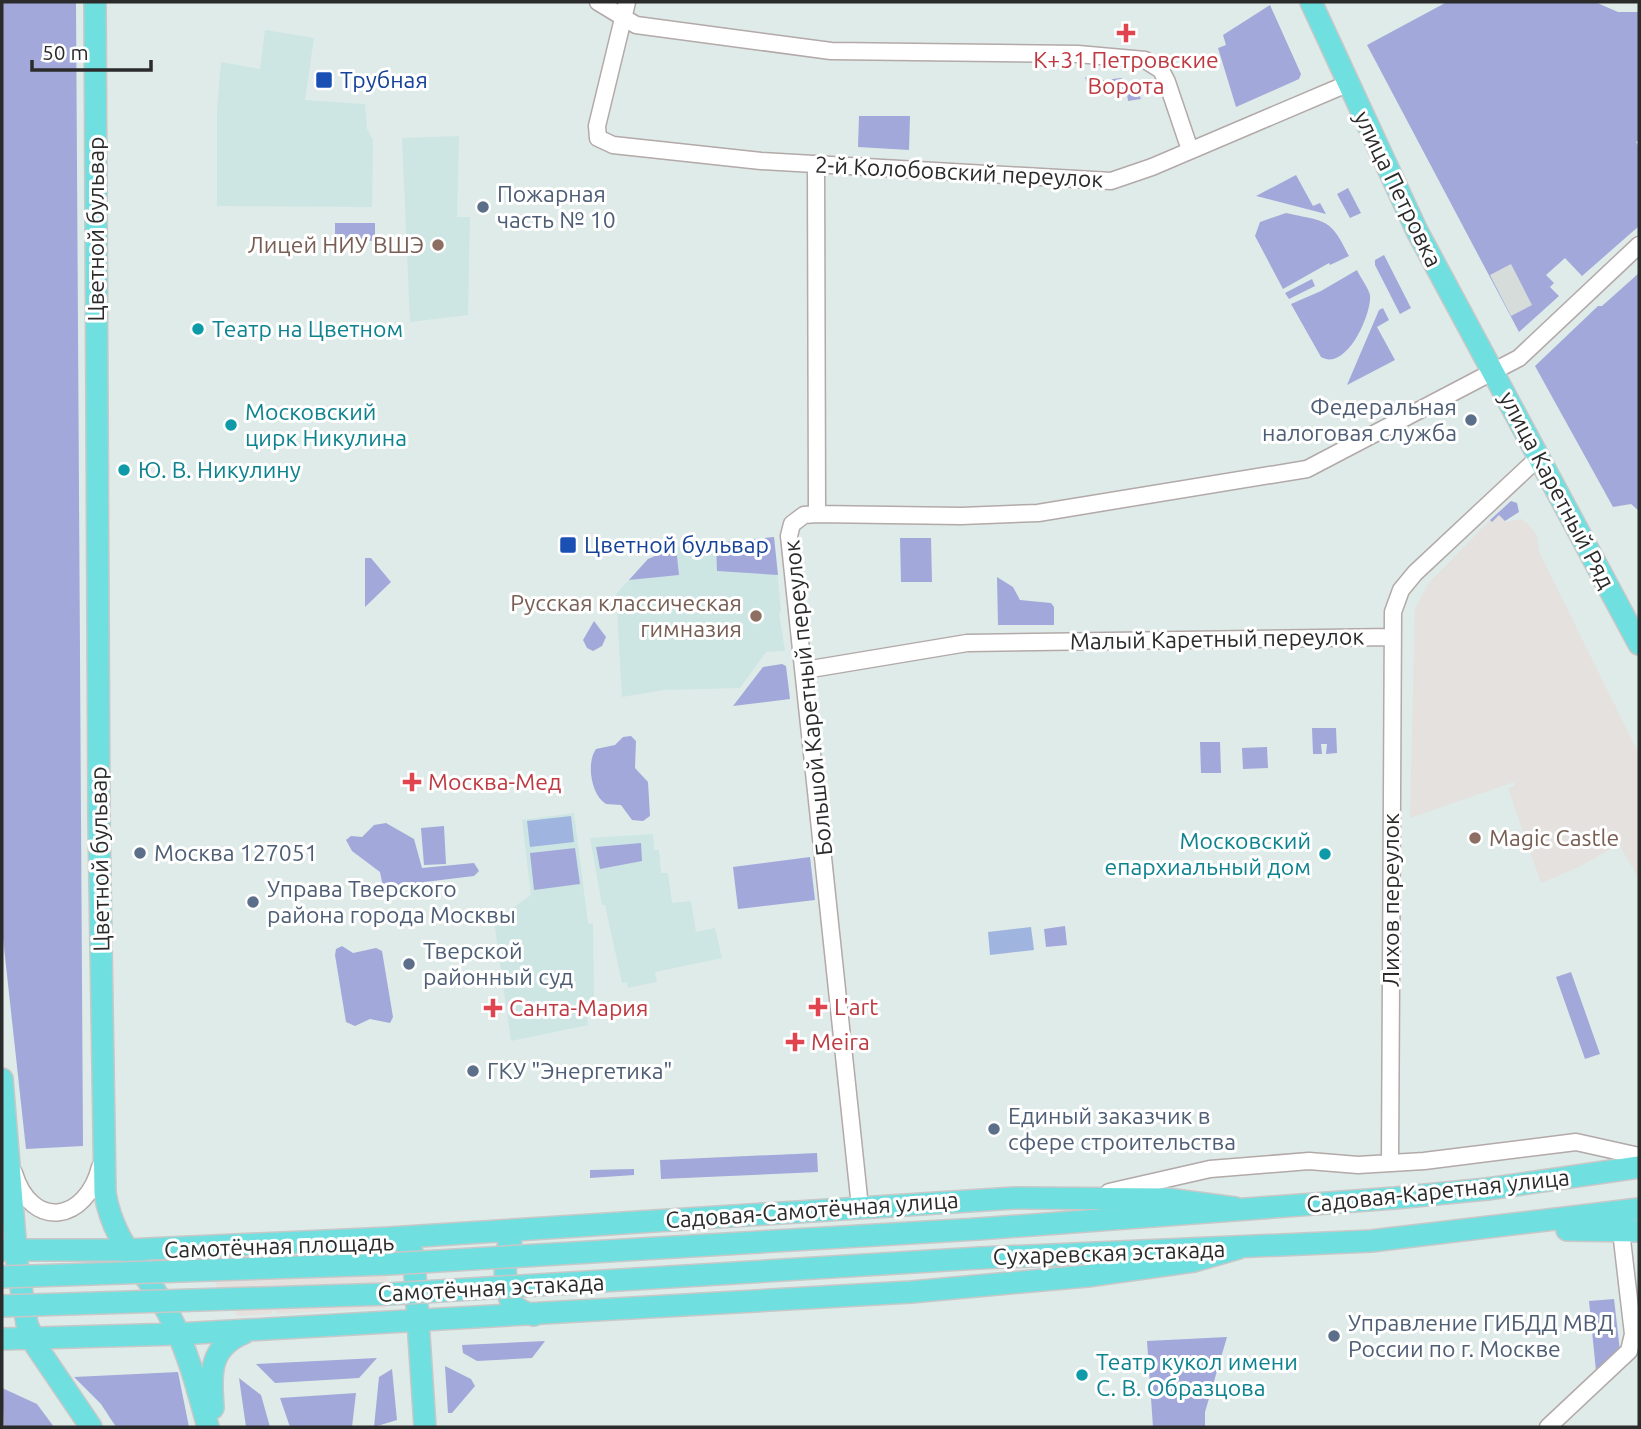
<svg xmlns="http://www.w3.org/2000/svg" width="1641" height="1429" viewBox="0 0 1641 1429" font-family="Ubuntu,sans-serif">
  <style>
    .industrial { fill: #e4e1de }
    .education { fill: #cde6e4 }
    .green { fill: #a2a8da }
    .pitch { fill: #9fb5e0 }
    .plaza { fill: #d5dcda }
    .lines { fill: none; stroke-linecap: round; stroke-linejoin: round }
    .minor-casing { stroke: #b2a9a8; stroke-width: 19 }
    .major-casing { stroke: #c8c8c8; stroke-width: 24 }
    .minor { stroke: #fff; stroke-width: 16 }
    .major { stroke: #6fdfdf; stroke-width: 21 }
    .major-bridge-casing { stroke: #c8c8c8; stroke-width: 24; stroke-linecap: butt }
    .major-bridge { stroke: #6fdfdf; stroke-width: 21 }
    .health-dot { fill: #e0444e; stroke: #fff; stroke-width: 2.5 }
    .transit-dot { fill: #1a4fb4; stroke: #fff; stroke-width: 2.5 }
    .service-dot { fill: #5c6f8a; stroke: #fff; stroke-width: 2.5 }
    .education-dot { fill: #8d6e63; stroke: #fff; stroke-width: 2.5 }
    .culture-dot { fill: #0f9aa8; stroke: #fff; stroke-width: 2.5 }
    .labels { text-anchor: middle; stroke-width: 6; stroke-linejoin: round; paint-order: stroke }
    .health-label { font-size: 23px; fill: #be3a42; stroke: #fff; text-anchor: start }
    .transit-label { font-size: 23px; fill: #164399; stroke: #fff; text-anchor: start }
    .street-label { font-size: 23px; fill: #2b2b2b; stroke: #fff }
    .service-label { font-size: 23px; fill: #4e5e75; stroke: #fff; text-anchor: start }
    .education-label { font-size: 23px; fill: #785e54; stroke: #fff; text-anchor: end }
    .culture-label { font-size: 23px; fill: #0d838f; stroke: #fff; text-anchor: start }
  </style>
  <rect width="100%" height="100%" fill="#dfebe8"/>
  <path class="industrial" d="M1499 515 1506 522 1521 519 1527 523 1537 535 1539 552 1639 754V880L1619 844 1579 867 1541 883 1508 788 1515 786 1514 782 1410 818 1415 609 1428 584 1490 520 1492 521Z
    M387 1265 389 1301 385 1308 278 1314 274 1309 271 1314 237 1316 204 1266Z"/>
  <path class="education" d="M265 30 314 38 305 100 365 104 367 129 373 140 372 207 217 206V109L221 62 260 69Z
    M459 136 457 217H470L468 315 410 322 402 138Z
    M774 537 781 612 779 613 785 651 766 652 740 688 664 690 622 697 616 594 648 559 676 547Z
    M574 813 588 923 593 924 594 999 586 1000 588 1025 511 1041 494 921 531 895 522 820Z
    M653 834 654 850H659L661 873H668L672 903 691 901 696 932 715 928 722 958 655 972 657 982 628 988 627 982 622 983 605 905H602L590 838Z"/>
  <path class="green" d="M2 2H76L83 1146 26 1149 2 929Z
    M1447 2H1595L1618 12H1639V140L1636 142 1639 147V226L1582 276 1565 258 1546 275 1554 283 1550 287 1559 296 1519 332 1367 45Z
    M1270 5 1301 74 1299 79 1236 107 1218 48 1226 45 1223 35Z
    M1085 77 1096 81 1121 78 1137 90 1141 99 1128 101 1127 94 1116 83 1088 86Z
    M859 116H910L909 150 858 147Z
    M1296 175 1313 206 1320 203 1326 214 1256 196Z
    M1348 188 1361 213 1350 218 1337 194Z
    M1286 213C1326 222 1330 217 1349 256L1330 265 1329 263 1283 289 1255 236 1260 222Z
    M335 223H375V241L346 240V248H335Z
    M1384 255 1411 308 1400 314 1375 265V260Z
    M1357 270C1360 277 1368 287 1370 295 1372 314 1346 372 1321 357L1291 304 1321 291Z
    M1639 273V511L1631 504 1613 507 1535 366 1598 306H1602Z
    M1312 279 1315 286 1289 299 1285 293Z
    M1383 308 1389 320 1377 327 1395 360 1347 385 1379 310Z
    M1511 501 1517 503 1519 512 1505 521 1499 515 1492 522 1490 520Z
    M774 537 778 575 717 571 716 543Z
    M900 538H931L932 582H901Z
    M676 547 679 575 629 580 648 559Z
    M365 558H371L391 582 365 607Z
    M997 577 1013 587 1020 600 1051 603 1054 607V625H998Z
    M594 621 606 637 602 646 593 651 587 648 583 640Z
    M782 664 786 666 790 699 733 706 763 667Z
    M1312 728H1336L1337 753 1326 754 1327 744H1321L1322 754H1313Z
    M631 736 636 741 635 768 648 782 650 816 643 821 632 820 621 805 606 804C591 795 586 763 596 749L615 745 623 737Z
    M1200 742H1220L1221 773H1201Z
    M1267 747 1268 768 1243 769 1242 748Z
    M386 823 414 839 422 868 474 863 479 871 474 876 383 887 380 872 352 851 346 840 351 836 362 837 374 825Z
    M444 826 446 864 424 865 421 828Z
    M641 843 642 861 600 869 596 847Z
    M575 848 580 884 534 890 530 853Z
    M810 857 815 900 738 909 733 867Z
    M1065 926 1067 945 1046 947 1044 929Z
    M342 946 353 953 376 948 382 951 393 1017 390 1023 370 1019 355 1026 346 1022 335 955 336 949Z
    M1571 972 1600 1054 1585 1059 1556 977Z
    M817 1153 818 1172 661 1179 660 1160Z
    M634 1169V1175L590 1178V1170Z
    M1614 1299 1620 1351 1596 1371 1589 1301Z
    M1227 1337 1205 1412V1427H1153L1147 1341Z
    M545 1341 532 1358 477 1361 463 1353 462 1345Z
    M377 1358 359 1378 275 1383 256 1364Z
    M445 1366 471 1379 475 1386 452 1413H448Z
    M392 1369 397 1420 374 1427 379 1377Z
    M178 1372 189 1427H116L101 1404 74 1377Z
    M239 1378 261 1395 270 1427H246Z
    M2 1388 37 1404 54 1427H4Z
    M356 1393 352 1427H290L280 1398Z"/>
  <path class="pitch" d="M571 816 574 842 530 847 527 821Z
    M1031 927 1034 950 990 955 988 932Z"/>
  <path class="plaza" d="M1511 264 1532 305 1511 316 1490 275Z"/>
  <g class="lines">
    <defs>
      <path id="minor" d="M598 2 636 25 831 51 1078 54 1145 60 1161 70 1167 82 1190 150
        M627 2 597 126 598 138 613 145 761 161 1111 181 1152 167 1347 84
        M816 164 817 514
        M805 670 967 643 1392 637
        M1390 1163 1393 612 1401 590 1415 573 1539 457
        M14 1173C32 1231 86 1222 100 1167
        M1109 1192 1210 1169 1309 1161 1358 1165 1424 1161 1576 1142 1639 1156
        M860 1207 789 536 792 524 804 515 817 514 961 516 1038 513 1307 469 1519 358 1639 245
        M1548 1427 1629 1351 1633 1334 1621 1231"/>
      <path id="major" d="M95 2 99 821 105 1193C113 1243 144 1268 167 1311 187 1347 197 1387 208 1427
        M1311 2 1417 231 1639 644
        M2 1079 17 1263 27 1324 36 1346 91 1427
        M978 1229 1395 1198 1487 1189 1639 1167
        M1567 1230 1639 1231
        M389 1238 1015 1198 1167 1199 1235 1208
        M511 1240C503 1253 503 1293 514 1305 519 1311 526 1313 534 1315
        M2 1250H126L389 1238C404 1240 412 1245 414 1260L425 1427
        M980 1258 1371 1241 1639 1209
        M2 1339 178 1334 911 1292 1087 1276 1194 1261 1239 1248
        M213 1408C211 1374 208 1348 244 1333"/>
    </defs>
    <use href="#minor" class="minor-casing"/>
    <use href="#major" class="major-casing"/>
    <use href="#minor" class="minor"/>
    <use href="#major" class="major"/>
    <defs>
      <path id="major-bridge" d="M2 1277 388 1264 978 1229
        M2 1306 389 1294 980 1258"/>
    </defs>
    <use href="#major-bridge" class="major-bridge-casing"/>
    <use href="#major-bridge" class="major-bridge"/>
  </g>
  <g class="health-dot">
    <path d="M1122.5 22.5h7v7h7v7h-7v7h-7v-7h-7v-7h7z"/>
    <path d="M408.5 771.5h7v7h7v7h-7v7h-7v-7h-7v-7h7z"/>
    <path d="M814.5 996.5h7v7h7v7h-7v7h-7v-7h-7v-7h7z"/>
    <path d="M489.5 997.5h7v7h7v7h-7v7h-7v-7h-7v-7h7z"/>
    <path d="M791.5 1031.5h7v7h7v7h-7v7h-7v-7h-7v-7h7z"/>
  </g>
  <g class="transit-dot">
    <rect x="315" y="71" width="18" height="18" rx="3.5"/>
    <rect x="559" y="536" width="18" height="18" rx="3.5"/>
  </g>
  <g class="service-dot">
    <circle cx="483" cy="207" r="7"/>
    <circle cx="1471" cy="420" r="7"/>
    <circle cx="140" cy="853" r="7"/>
    <circle cx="253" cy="902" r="7"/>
    <circle cx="409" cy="964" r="7"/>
    <circle cx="473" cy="1071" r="7"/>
    <circle cx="994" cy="1129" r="7"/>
    <circle cx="1334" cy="1336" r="7"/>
  </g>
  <g class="education-dot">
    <circle cx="438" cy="245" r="7"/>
    <circle cx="756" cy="616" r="7"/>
    <circle cx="1475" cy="838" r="7"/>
  </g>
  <g class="culture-dot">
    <circle cx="198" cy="329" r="7"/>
    <circle cx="231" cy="425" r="7"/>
    <circle cx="124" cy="470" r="7"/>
    <circle cx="1325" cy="854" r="7"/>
    <circle cx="1082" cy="1375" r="7"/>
  </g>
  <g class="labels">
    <g class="health-label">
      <text x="1126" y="68" text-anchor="middle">К+31 Петровские<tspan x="1126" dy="26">Ворота</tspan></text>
      <text x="428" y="790">Москва-Мед</text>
      <text x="834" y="1015">L'art</text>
      <text x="509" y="1016">Санта-Мария</text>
      <text x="811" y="1050">Meira</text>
    </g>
    <g class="transit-label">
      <text x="340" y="88">Трубная</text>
      <text x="584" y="553">Цветной бульвар</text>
    </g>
    <g class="street-label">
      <text transform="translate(959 172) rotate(3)" y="8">2-й Колобовский переулок</text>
      <text transform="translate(1398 189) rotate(64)" y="8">улица Петровка</text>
      <text transform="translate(96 229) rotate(-90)" y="8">Цветной бульвар</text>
      <text transform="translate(1557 490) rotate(62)" y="8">улица Каретный Ряд</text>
      <text transform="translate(1217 639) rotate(-1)" y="8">Малый Каретный переулок</text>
      <text transform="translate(808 698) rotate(-96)" y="8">Большой Каретный переулок</text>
      <text transform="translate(100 859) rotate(-91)" y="8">Цветной бульвар</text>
      <text transform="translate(1391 900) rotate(-90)" y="8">Лихов переулок</text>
      <text transform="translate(1438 1191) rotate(-6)" y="8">Садовая-Каретная улица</text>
      <text transform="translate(812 1210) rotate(-4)" y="8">Садовая-Самотёчная улица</text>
      <text transform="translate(279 1246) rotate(-2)" y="8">Самотёчная площадь</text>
      <text transform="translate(1109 1253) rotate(-2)" y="8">Сухаревская эстакада</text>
      <text transform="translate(491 1288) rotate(-3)" y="8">Самотёчная эстакада</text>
    </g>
    <g class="service-label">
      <text x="497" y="202">Пожарная<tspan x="497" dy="26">часть № 10</tspan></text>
      <text x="1457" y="415" text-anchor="end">Федеральная<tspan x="1457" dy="26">налоговая служба</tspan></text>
      <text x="154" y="861">Москва 127051</text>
      <text x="267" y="897">Управа Тверского<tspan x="267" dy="26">района города Москвы</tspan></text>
      <text x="423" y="959">Тверской<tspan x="423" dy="26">районный суд</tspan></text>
      <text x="487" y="1079">ГКУ "Энергетика"</text>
      <text x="1008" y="1124">Единый заказчик в<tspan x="1008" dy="26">сфере строительства</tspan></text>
      <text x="1348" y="1331">Управление ГИБДД МВД<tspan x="1348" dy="26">России по г. Москве</tspan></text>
    </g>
    <g class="education-label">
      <text x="424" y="253">Лицей НИУ ВШЭ</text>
      <text x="742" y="611">Русская классическая<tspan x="742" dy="26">гимназия</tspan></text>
      <text x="1489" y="846" text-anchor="start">Magic Castle</text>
    </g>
    <g class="culture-label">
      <text x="212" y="337">Театр на Цветном</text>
      <text x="245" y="420">Московский<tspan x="245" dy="26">цирк Никулина</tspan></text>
      <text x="138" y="478">Ю. В. Никулину</text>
      <text x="1311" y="849" text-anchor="end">Московский<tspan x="1311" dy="26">епархиальный дом</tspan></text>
      <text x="1096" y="1370">Театр кукол имени<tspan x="1096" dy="26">С. В. Образцова</tspan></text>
    </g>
  </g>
  <rect width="1641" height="1429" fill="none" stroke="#2b2b2b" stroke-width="7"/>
  <path d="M32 60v10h119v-10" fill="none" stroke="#2b2b2b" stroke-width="3.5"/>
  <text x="42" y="60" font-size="21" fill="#2b2b2b" stroke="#ffffff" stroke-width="5" paint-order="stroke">50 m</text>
</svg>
